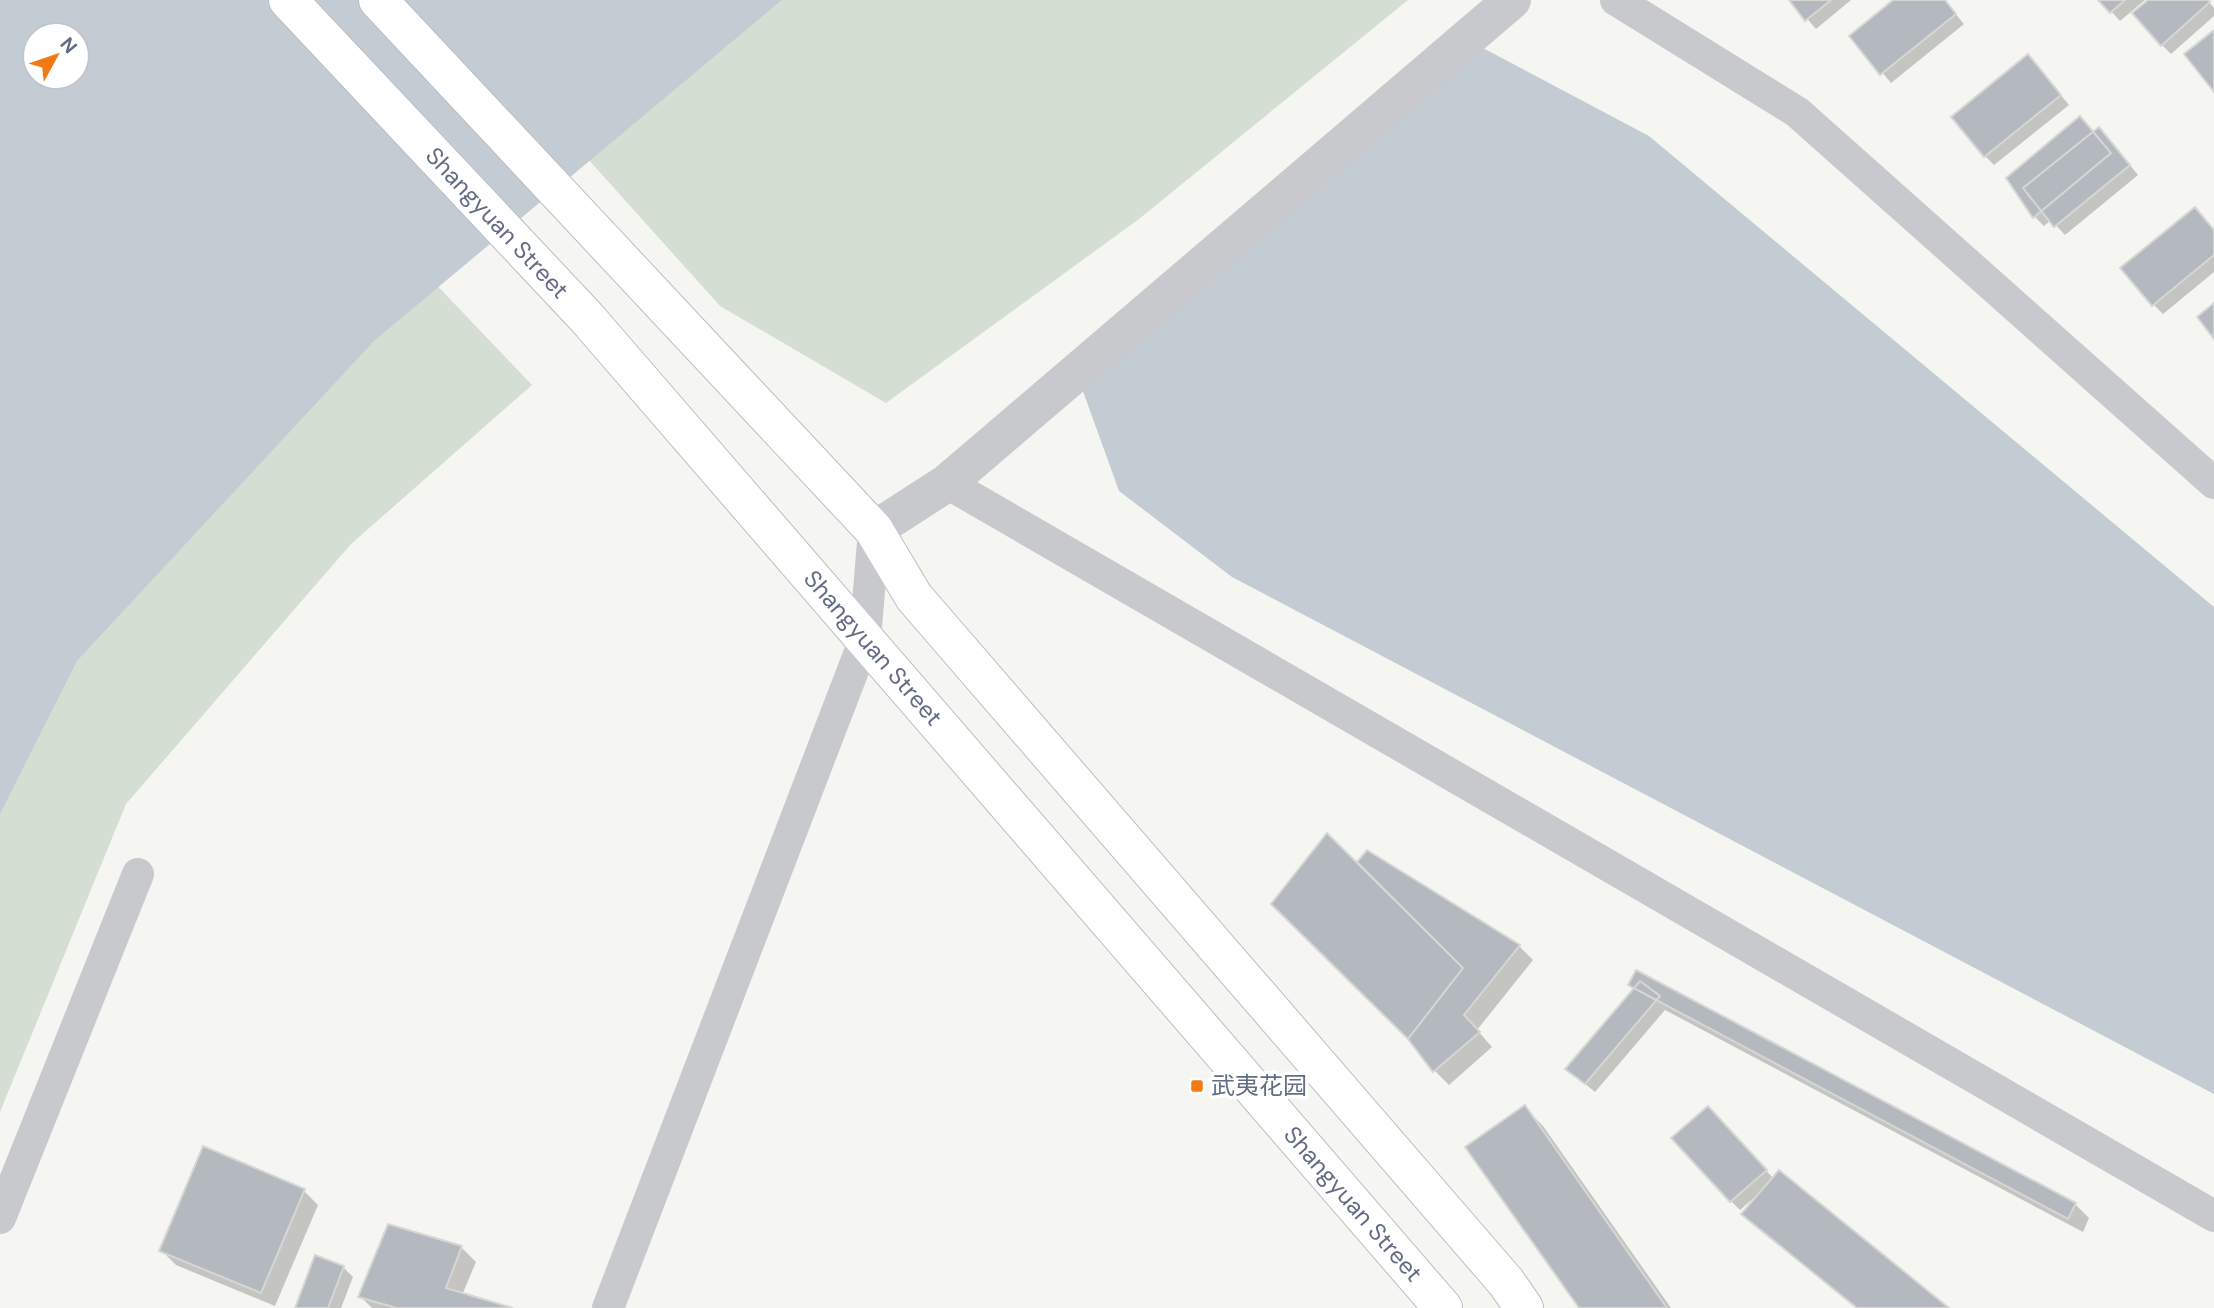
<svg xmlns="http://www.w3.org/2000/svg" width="2214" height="1308" viewBox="0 0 2214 1308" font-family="'DM Sans','Noto Sans SC',sans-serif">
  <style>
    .green { fill: #d4ded2; fill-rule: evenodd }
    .water { fill: #c4ccd3; fill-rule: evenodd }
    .shadow { fill: #0003 }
    .building { fill: #b4b8bf; stroke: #d6d7d4; stroke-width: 2 }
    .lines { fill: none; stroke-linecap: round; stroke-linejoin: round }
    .secondary-casing { stroke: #bbbec3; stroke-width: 40 }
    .minor { stroke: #c7c9cd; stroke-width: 32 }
    .tertiary { stroke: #c7c9cd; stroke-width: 38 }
    .secondary { stroke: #fff; stroke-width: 38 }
    .poi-dot { fill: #f27a14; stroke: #fff; stroke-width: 2.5 }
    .labels { text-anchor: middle; stroke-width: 7; stroke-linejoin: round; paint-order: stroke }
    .street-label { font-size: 24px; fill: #626d85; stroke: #fff }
    .poi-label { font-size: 24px; fill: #626d85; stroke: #fff; text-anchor: start }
  </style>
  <rect width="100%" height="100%" fill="#f5f6f1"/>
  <path class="green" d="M0 0H165L532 385 351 544 126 804 0 1112ZM35 35H77V77H35Z
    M445 0H1408L1139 219 886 403 720 306Z"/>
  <path class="water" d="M0 0H782L375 340 77 661 0 814ZM35 35H77V77H35Z
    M1466 39 1649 136 2214 607V1094L1232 577 1119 491 1076 372Z"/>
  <path class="shadow" d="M1791 0H1851L1816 29Z
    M1896 0H1944L1964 24 1891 83 1852 36Z
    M2101 0H2145L2120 21Z
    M2151 0H2207L2214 8V16L2171 54 2162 45Z
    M2037 66 2069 105 1994 165 1985 156Z
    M2094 133 2108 138 2138 175 2065 235 2051 220 2044 226 2035 217 2009 178Z
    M2214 231V272L2163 314 2153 304Z
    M1368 852 1519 946 1533 960 1477 1030 1492 1047 1449 1085 1435 1071 1410 1038 1357 865Z
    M1630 985 2075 1204 2089 1218 2083 1232 1665 1010 1595 1092 1567 1069 1635 990Z
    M1524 1107 1543 1126 1671 1308H1581Z
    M1717 1118 1774 1179 1946 1308H1856L1758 1228 1744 1214 1758 1198 1756 1196 1740 1210 1731 1201Z
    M304 1191 318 1205 275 1306 176 1265 161 1250Z
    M461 1247 476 1262 462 1295 507 1308H372L360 1296Z
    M343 1267 353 1277 341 1308H297Z"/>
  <path class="building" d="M1789 0H1831L1805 21Z
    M1893 0H1945L1956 14 1880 75 1849 36Z
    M2098 0H2125L2110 13Z
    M2148 0H2208L2210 2 2161 46 2132 13Z
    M2214 30V92L2184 54Z
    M2028 54 2061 95 1984 157 1951 117Z
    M2080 116 2111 153 2033 218 2006 178Z
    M2099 127 2130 165 2054 227 2023 188Z
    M2195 207 2214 230V255L2152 306 2120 268Z
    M2214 303V339L2197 317Z
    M1327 833 1463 968 1408 1039 1271 904Z
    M1367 850 1520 945 1464 1015 1480 1032 1433 1072 1408 1039 1463 968 1357 862Z
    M1636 970 2076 1203 2068 1219 1628 985Z
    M1640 981 1660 996 1585 1084 1565 1069Z
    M1525 1105 1667 1308H1579L1465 1147Z
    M1708 1106 1767 1170 1730 1202 1671 1138Z
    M203 1146 305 1189 261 1293 159 1251Z
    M1779 1170 1949 1308H1857L1741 1214Z
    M388 1224 462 1246 446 1288 513 1308H397L358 1297Z
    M315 1255 344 1266 328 1308H295Z"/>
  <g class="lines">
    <defs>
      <path id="secondary" d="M288 0 587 318 1443 1308
        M378 0 874 530 914 597 1506 1282 1524 1308"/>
    </defs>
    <use href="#secondary" class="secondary-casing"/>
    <path class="minor" d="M1616 0 1797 112 2214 483
      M947 483 2214 1216
      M0 1218 138 874
      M608 1308 865 639 874 530"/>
    <path class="tertiary" d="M874 530 947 483 1512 0"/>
    <use href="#secondary" class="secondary"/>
  </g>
  <rect class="poi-dot" x="1190" y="1079" width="14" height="14" rx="3.5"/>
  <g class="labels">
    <g class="street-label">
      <text transform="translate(497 223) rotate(47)" y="8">Shangyuan Street</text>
      <text transform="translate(873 648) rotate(49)" y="8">Shangyuan Street</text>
      <text transform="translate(1353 1204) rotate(49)" y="8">Shangyuan Street</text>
    </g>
    <g class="poi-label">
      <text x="1211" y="1094">武夷花园</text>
    </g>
  </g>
  <g transform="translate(56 56) rotate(50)"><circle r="33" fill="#ffffff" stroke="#c0c5ce" stroke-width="2"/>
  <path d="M0-5L12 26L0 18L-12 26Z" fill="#f27a14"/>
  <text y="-10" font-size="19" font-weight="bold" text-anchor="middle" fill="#626d85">N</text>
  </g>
</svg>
